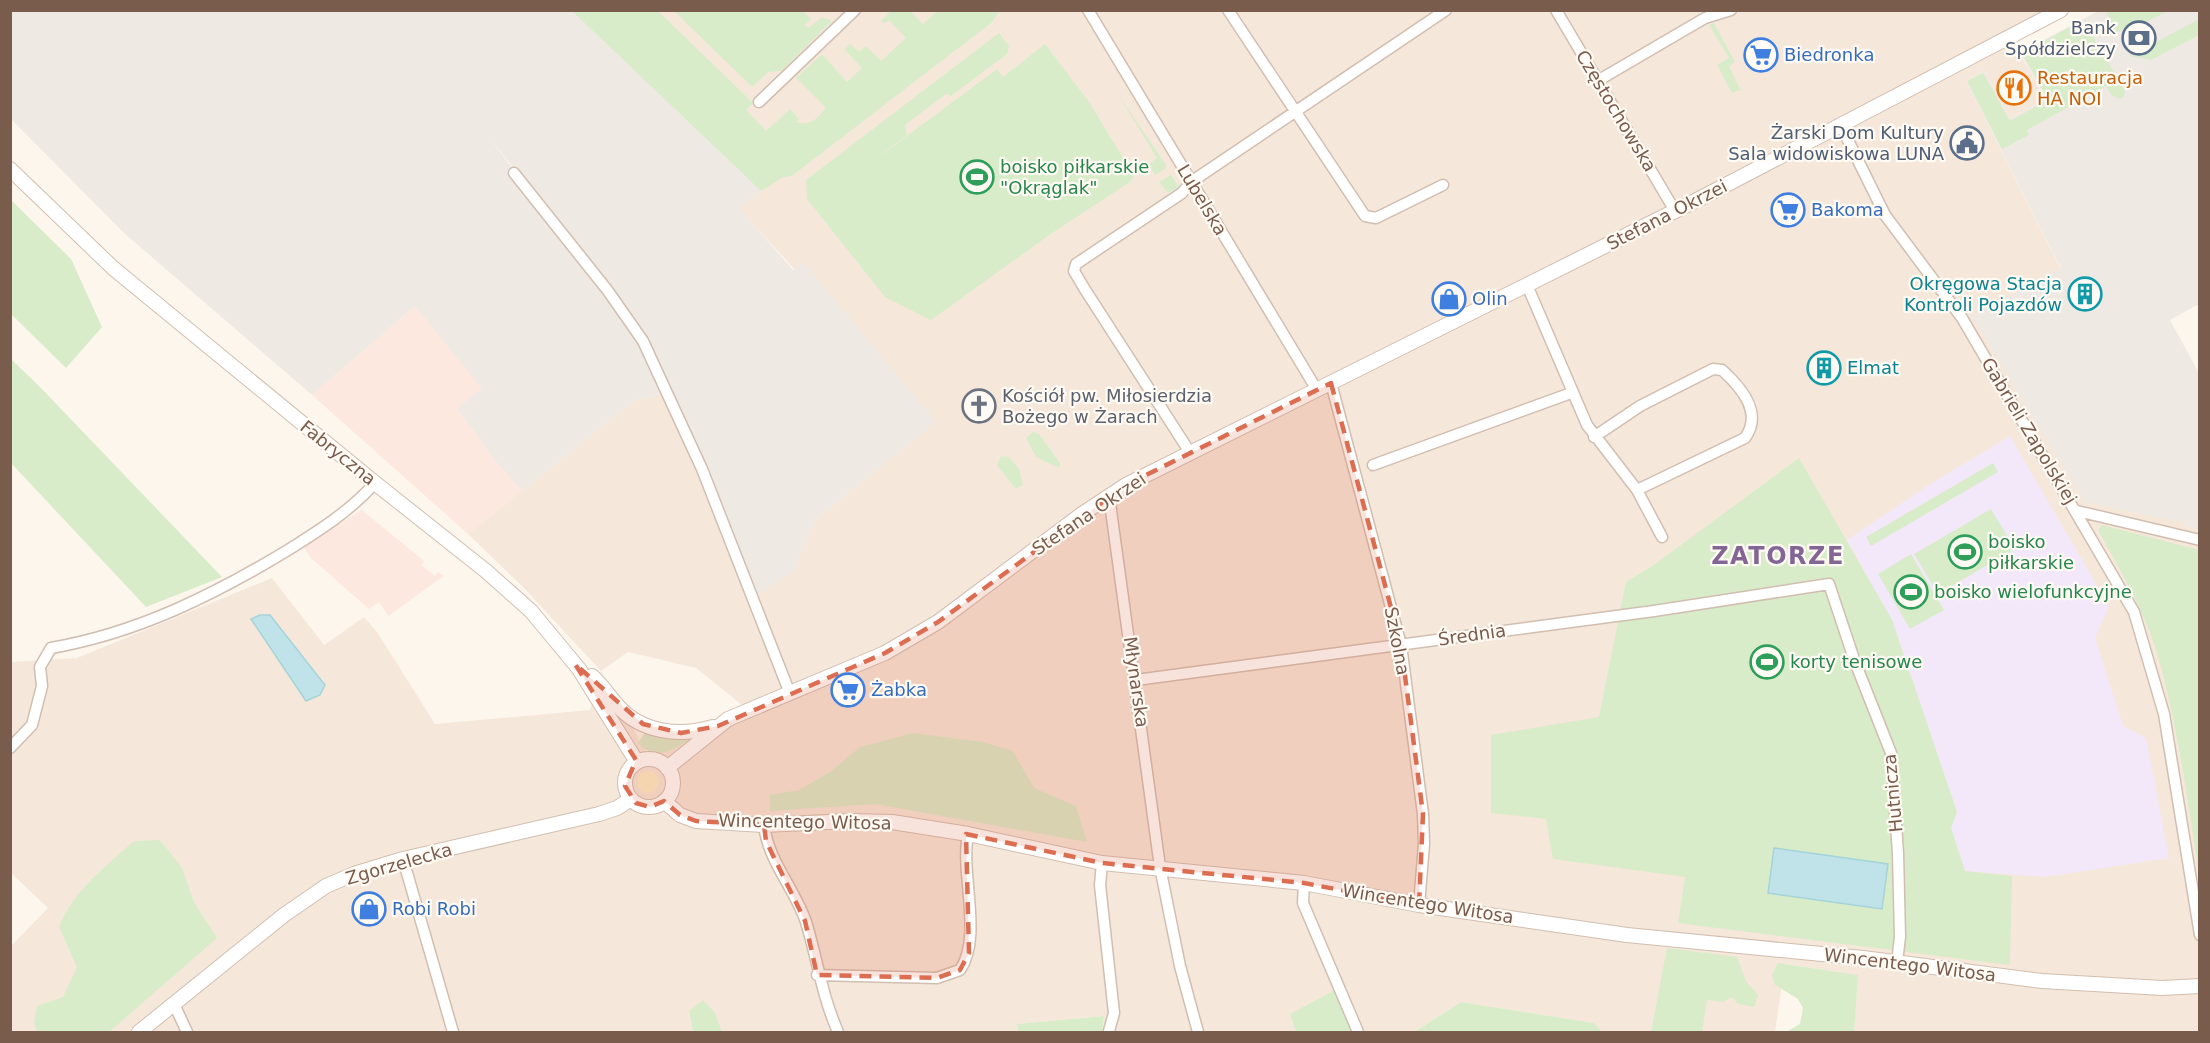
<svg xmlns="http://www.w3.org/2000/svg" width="2210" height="1043" viewBox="0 0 2210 1043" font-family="'DejaVu Sans',sans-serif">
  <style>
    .residential { fill: #f5e8da; fill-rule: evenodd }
    .commercial { fill: #fde8e0 }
    .industrial { fill: #efe9e4; fill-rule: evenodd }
    .education { fill: #f3e8fa }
    .green { fill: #d8ecc9 }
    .sand { fill: #fcefc7 }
    .water { fill: #bfe3e8; stroke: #a5d3da; stroke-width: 1.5 }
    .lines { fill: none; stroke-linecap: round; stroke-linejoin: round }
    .minor-casing { stroke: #d1beb0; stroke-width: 13 }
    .tertiary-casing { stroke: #d1beb0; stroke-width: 16 }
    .minor { stroke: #fff; stroke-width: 10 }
    .tertiary { stroke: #fff; stroke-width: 14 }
    .marked { fill: #dc6d51; fill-opacity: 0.2; stroke: #dc6d51; stroke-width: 4.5; stroke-dasharray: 12 8; stroke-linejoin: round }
    .labels { text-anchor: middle; stroke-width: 4.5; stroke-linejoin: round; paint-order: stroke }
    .service-label { font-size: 18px; fill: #4e5e75; stroke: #fffaf3; text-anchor: end }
    .shop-label { font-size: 18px; fill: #366cbe; stroke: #fffaf3; text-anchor: start }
    .food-label { font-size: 18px; fill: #c56008; stroke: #fffaf3; text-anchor: start }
    .street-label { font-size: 18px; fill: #7a5c4d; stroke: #fffaf3 }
    .leisure-label { font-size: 18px; fill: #27864d; stroke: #fffaf3; text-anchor: start }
    .culture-label { font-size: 18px; fill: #0d838f; stroke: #fffaf3; text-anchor: end }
    .worship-label { font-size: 18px; fill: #5b616d; stroke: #fffaf3; text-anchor: start }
    .district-label { font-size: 24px; font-weight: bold; letter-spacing: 1.5px; fill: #846695; stroke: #fffaf3 }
  </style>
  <rect width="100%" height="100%" fill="#fdf6ec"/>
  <path class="residential" d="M572 11H2054L2008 34 2046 99 2010 119 1984 71 1966 81 2061 269 1973 316 2181 522 2199 531V1032H1854L1857 975 1785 964 1775 1032H1602L1594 1023 1461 1002 1414 1032H1354L1290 1014 1296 1032H1102L1104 1016 1017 1024 1018 1032H722L714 1013 689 1011 693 1032H11L10 947 48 908 11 873V662L77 658 272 578 324 645 364 617 377 632 435 724 590 710 601 671 524 588 468 534 635 400 667 393 794 570 814 521 935 422 738 208 761 191ZM628 652 696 668 742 705 648 755 601 671Z"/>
  <path class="commercial" d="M415 306 483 389 457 408 496 462 522 491 468 534 312 395Z
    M362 510 424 561 422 565 435 576 438 572 444 576 388 616 379 602 369 609 311 558 303 546Z"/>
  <path class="industrial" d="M10 11H572L761 191 739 208 793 270 803 262 936 422 814 521 794 571 754 598 667 393 635 400 522 491 496 462 457 408 482 389 415 306 312 395 124 233 11 119ZM488 136 618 299 542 207Z
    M2098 11H2199V304L2170 320 2199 373V531L2181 522 2085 502 1972 316 2061 268 1966 81 1984 71 2010 119 2046 99 2020 53Z"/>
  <path class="education" d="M2010 436 2109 606 2095 638 2123 726 2146 738 2169 858 2044 877 1965 871 1951 828 1957 812 1892 620 1847 540 1929 485Z"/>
  <path class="green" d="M674 11H803L811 19 805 25 808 28 822 17 832 21 781 71 768 72 752 87Z
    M1000 11 991 23 793 175 782 178 761 191 572 11H658L753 103 746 110 766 131 790 109 799 119 796 122C810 128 818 117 826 108L796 78 822 54 847 82 862 68 844 49 850 44 859 52 866 46 881 61 906 38 889 20 884 24 881 21 891 11H910L923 24 937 11Z
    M2106 11H2168L2139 26 2137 21 2116 33Z
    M2199 19V35L2151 60 2130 56Z
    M2079 22 2094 38 2125 91 2124 96 2120 99 2112 96 2106 86 2027 130 2029 135 2002 149 1967 81 1983 73 2010 121 2048 100 2022 53Z
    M1714 23 1735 62 1729 66 1748 106 1740 90 1732 93 1717 65 1729 58 1709 25Z
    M999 33 1009 46 1007 54 951 96 946 94 905 125 907 135 853 176 997 69 1003 77 1045 44 1089 102 1134 176 1130 182 1052 233 931 320 885 297 807 199 806 180Z
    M1117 93 1166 165 1165 169 1155 175 1149 164 1157 158Z
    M1171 175 1179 187 1168 193 1159 182Z
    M10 199 71 259 102 327 66 368 11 314Z
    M10 358 40 387 222 577 146 607 11 463Z
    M1033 432 1039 434 1060 463 1059 468 1036 457 1026 438Z
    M1001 456 1009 457 1019 469 1023 485 1016 489 997 465Z
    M1799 458 1892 620 1957 812 1951 828 1965 871 2012 876 2010 965 1678 923 1685 877 1553 859 1546 819 1491 813V735L1599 717 1626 582 1651 567Z
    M1993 463 1998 472 1871 546 1866 537Z
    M1991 509 2015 549 1938 594 1914 554Z
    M2102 525 2199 550V873C2187 799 2178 725 2157 653 2144 610 2120 570 2098 530Z
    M1911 554 1944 610 1910 629 1878 574Z
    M646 731 690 737V739C673 751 655 761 638 743Z
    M913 733 983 742 1013 751 1034 788 1076 806 1087 842 875 804 770 811V795L799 790 830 772 860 747Z
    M160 840 182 868 194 902 217 938 109 1032H37L34 1022 37 1006 63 997 77 967 59 927C73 891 105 867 134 841Z
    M1667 948 1737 957 1746 981 1758 995 1754 1007 1738 1004 1732 997 1723 1002 1707 1000 1702 1032H1651Z
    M1778 963 1858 975 1854 1032H1786L1800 1024 1803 1008 1798 999 1775 985 1772 975Z
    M1335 990 1354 1032H1296L1290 1014Z
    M703 1000 715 1013 722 1032H693L689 1011Z
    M1461 1002 1594 1023 1602 1032H1414Z
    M1104 1016 1102 1032H1018L1017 1024Z"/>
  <path class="sand" d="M637 782a11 11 0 1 1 22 0a11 11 0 1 1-22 0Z"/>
  <path class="water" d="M260 615H270L325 685 320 695 306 701 251 619Z
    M1774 848 1888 864 1882 909 1768 893Z"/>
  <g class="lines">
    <defs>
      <path id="minor" d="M1088 10 1317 390
        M1228 10 1365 216 1376 218 1443 185
        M1556 10 1675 211
        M1599 80 1705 18 1731 10
        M759 102 855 10
        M1841 126 1885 215 1962 318 2134 612 2164 714 2200 935
        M514 173 608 291 643 341 702 469 789 691
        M1527 285 1587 425 1637 490 1662 537
        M1331 383 1401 645 1423 814 1424 844 1419 905
        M1594 437 1640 406 1713 369 1722 370C1742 388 1763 413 1745 438L1637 490
        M1191 454 1084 288 1074 271 1076 264 1182 193 1191 182 1446 10
        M1373 465 1571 393
        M1109 496 1160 867 1180 966 1198 1032
        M2077 511 2200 540
        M1136 680 1654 611 1829 584 1855 662 1891 753 1898 853 1900 937 1897 962
        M10 748 32 725 42 686 40 667 51 648C137 633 214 595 288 550 320 530 350 511 375 483
        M764 825C768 861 795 889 806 922 818 961 821 993 838 1032
        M403 859 453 1032
        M1102 863 1100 885 1114 1013 1109 1031
        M1304 883 1303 903 1358 1032
        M817 975 937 978 960 970C983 937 960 874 968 834
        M174 1004 187 1032"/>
      <path id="tertiary" d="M10 169 113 268 375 483 486 571 531 611 579 669 637 762
        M592 676C602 685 608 695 617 705 641 733 680 737 713 727
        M625 783a24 24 0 1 1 48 0a24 24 0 1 1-48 0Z
        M667 768 728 719 885 653 938 622 1082 514 1126 485 1699 199 2061 10
        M664 801 680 815 696 821 764 825 851 821 892 822 968 834 1102 863 1304 883 1419 905 1627 935 1863 958 2042 981 2162 988 2200 986
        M139 1032 284 915 326 886 354 874 403 859 599 814 617 808 631 799"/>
    </defs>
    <use href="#minor" class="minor-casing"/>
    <use href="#tertiary" class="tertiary-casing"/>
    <use href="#minor" class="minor"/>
    <use href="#tertiary" class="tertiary"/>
  </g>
  <path class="marked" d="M1331 383 1401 645 1423 814 1419 905 1304 883 1102 863 966 834 969 953 960 970 937 978 817 975 805 921 766 841 764 825 696 821 680 815 664 801 650 807 636 803 625 786 636 760 575 664 643 724 681 733 718 726 885 653 938 622 1126 485Z"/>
  <defs>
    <symbol id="bank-ring" viewBox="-11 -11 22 22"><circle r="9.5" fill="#fffaf3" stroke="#5c6f8a" stroke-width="1.5"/><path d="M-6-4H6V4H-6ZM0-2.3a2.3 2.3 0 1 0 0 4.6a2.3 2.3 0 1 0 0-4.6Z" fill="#5c6f8a"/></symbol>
    <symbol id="supermarket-ring" viewBox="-11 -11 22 22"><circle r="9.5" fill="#fffaf3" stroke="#3f7fe0" stroke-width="1.5"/><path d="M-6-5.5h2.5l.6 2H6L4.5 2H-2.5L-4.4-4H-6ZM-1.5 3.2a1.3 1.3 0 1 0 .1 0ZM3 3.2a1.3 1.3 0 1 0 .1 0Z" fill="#3f7fe0"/></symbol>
    <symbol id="restaurant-ring" viewBox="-11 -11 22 22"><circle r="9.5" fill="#fffaf3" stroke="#e8710a" stroke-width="1.5"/><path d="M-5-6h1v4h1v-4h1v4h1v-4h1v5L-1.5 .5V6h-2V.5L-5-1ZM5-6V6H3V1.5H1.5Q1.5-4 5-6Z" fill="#e8710a"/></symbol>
    <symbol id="civic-ring" viewBox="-11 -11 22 22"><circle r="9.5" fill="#fffaf3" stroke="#5c6f8a" stroke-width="1.5"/><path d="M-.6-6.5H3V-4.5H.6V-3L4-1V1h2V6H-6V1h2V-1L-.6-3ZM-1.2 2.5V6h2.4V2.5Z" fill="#5c6f8a"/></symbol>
    <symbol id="stadium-ring" viewBox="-11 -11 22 22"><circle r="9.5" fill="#fffaf3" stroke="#2e9e5b" stroke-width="1.5"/><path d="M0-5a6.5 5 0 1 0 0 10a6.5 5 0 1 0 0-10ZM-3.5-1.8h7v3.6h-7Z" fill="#2e9e5b"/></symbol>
    <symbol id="building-ring" viewBox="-11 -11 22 22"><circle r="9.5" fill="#fffaf3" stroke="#0f9aa8" stroke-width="1.5"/><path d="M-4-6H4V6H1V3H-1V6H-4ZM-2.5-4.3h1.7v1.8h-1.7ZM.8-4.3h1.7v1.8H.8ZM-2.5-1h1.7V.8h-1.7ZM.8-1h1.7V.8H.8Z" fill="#0f9aa8"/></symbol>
    <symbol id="shop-ring" viewBox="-11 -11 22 22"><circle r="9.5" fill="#fffaf3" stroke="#3f7fe0" stroke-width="1.5"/><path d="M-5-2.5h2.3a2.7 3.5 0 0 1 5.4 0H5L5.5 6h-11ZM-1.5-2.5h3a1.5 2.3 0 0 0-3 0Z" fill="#3f7fe0"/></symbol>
    <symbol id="church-ring" viewBox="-11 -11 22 22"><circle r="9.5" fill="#fffaf3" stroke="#6b7280" stroke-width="1.5"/><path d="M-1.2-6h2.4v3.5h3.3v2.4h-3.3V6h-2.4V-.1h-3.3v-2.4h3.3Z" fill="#6b7280"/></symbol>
  </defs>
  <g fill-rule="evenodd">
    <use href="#bank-ring" x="2120" y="19" width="38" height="38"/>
    <use href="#supermarket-ring" x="1742" y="36" width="38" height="38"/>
    <use href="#restaurant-ring" x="1995" y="69" width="38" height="38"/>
    <use href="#civic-ring" x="1948" y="124" width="38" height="38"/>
    <use href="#stadium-ring" x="958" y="158" width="38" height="38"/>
    <use href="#supermarket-ring" x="1769" y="191" width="38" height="38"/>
    <use href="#building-ring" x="2066" y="275" width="38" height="38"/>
    <use href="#shop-ring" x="1430" y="280" width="38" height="38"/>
    <use href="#building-ring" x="1805" y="349" width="38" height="38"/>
    <use href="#church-ring" x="960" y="387" width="38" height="38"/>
    <use href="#stadium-ring" x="1946" y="533" width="38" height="38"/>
    <use href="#stadium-ring" x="1892" y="573" width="38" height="38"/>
    <use href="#stadium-ring" x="1748" y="643" width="38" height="38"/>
    <use href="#supermarket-ring" x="829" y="671" width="38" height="38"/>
    <use href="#shop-ring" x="350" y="890" width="38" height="38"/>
  </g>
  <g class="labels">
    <g class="service-label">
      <text x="2116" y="34">Bank<tspan x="2116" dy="21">Spółdzielczy</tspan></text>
      <text x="1944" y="139">Żarski Dom Kultury<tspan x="1944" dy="21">Sala widowiskowa LUNA</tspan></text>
    </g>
    <g class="shop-label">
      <text x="1784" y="61">Biedronka</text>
      <text x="1811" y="216">Bakoma</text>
      <text x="1472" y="305">Olin</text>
      <text x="871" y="696">Żabka</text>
      <text x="392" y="915">Robi Robi</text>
    </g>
    <g class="food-label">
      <text x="2037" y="84">Restauracja<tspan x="2037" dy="21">HA NOI</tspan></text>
    </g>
    <g class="street-label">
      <text transform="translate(1616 111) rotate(59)" y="6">Częstochowska</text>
      <text transform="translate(1202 200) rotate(59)" y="6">Lubelska</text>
      <text transform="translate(1667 215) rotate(-27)" y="6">Stefana Okrzei</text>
      <text transform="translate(2029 431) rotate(59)" y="6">Gabrieli Zapolskiej</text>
      <text transform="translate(338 453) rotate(39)" y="6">Fabryczna</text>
      <text transform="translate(1089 514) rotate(-34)" y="6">Stefana Okrzei</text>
      <text transform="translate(1472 635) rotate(-8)" y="6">Średnia</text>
      <text transform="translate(1397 641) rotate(79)" y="6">Szkolna</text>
      <text transform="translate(1136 682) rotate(82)" y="6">Młynarska</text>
      <text transform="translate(1893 793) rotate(-95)" y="6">Hutnicza</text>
      <text transform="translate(805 822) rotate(1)" y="6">Wincentego Witosa</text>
      <text transform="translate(399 864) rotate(-16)" y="6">Zgorzelecka</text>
      <text transform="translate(1428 904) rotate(9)" y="6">Wincentego Witosa</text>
      <text transform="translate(1910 965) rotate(7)" y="6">Wincentego Witosa</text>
    </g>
    <g class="leisure-label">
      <text x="1000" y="173">boisko piłkarskie<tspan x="1000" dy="21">"Okrąglak"</tspan></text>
      <text x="1988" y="548">boisko<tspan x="1988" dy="21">piłkarskie</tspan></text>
      <text x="1934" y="598">boisko wielofunkcyjne</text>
      <text x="1790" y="668">korty tenisowe</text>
    </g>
    <g class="culture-label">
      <text x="2062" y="290">Okręgowa Stacja<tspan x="2062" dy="21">Kontroli Pojazdów</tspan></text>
      <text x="1847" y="374" text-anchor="start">Elmat</text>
    </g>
    <g class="worship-label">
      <text x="1002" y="402">Kościół pw. Miłosierdzia<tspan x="1002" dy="21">Bożego w Żarach</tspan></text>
    </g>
    <g class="district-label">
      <text x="1778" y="564">ZATORZE</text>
    </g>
  </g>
  <rect width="2210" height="1043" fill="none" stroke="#7a5c4d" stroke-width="24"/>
</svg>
